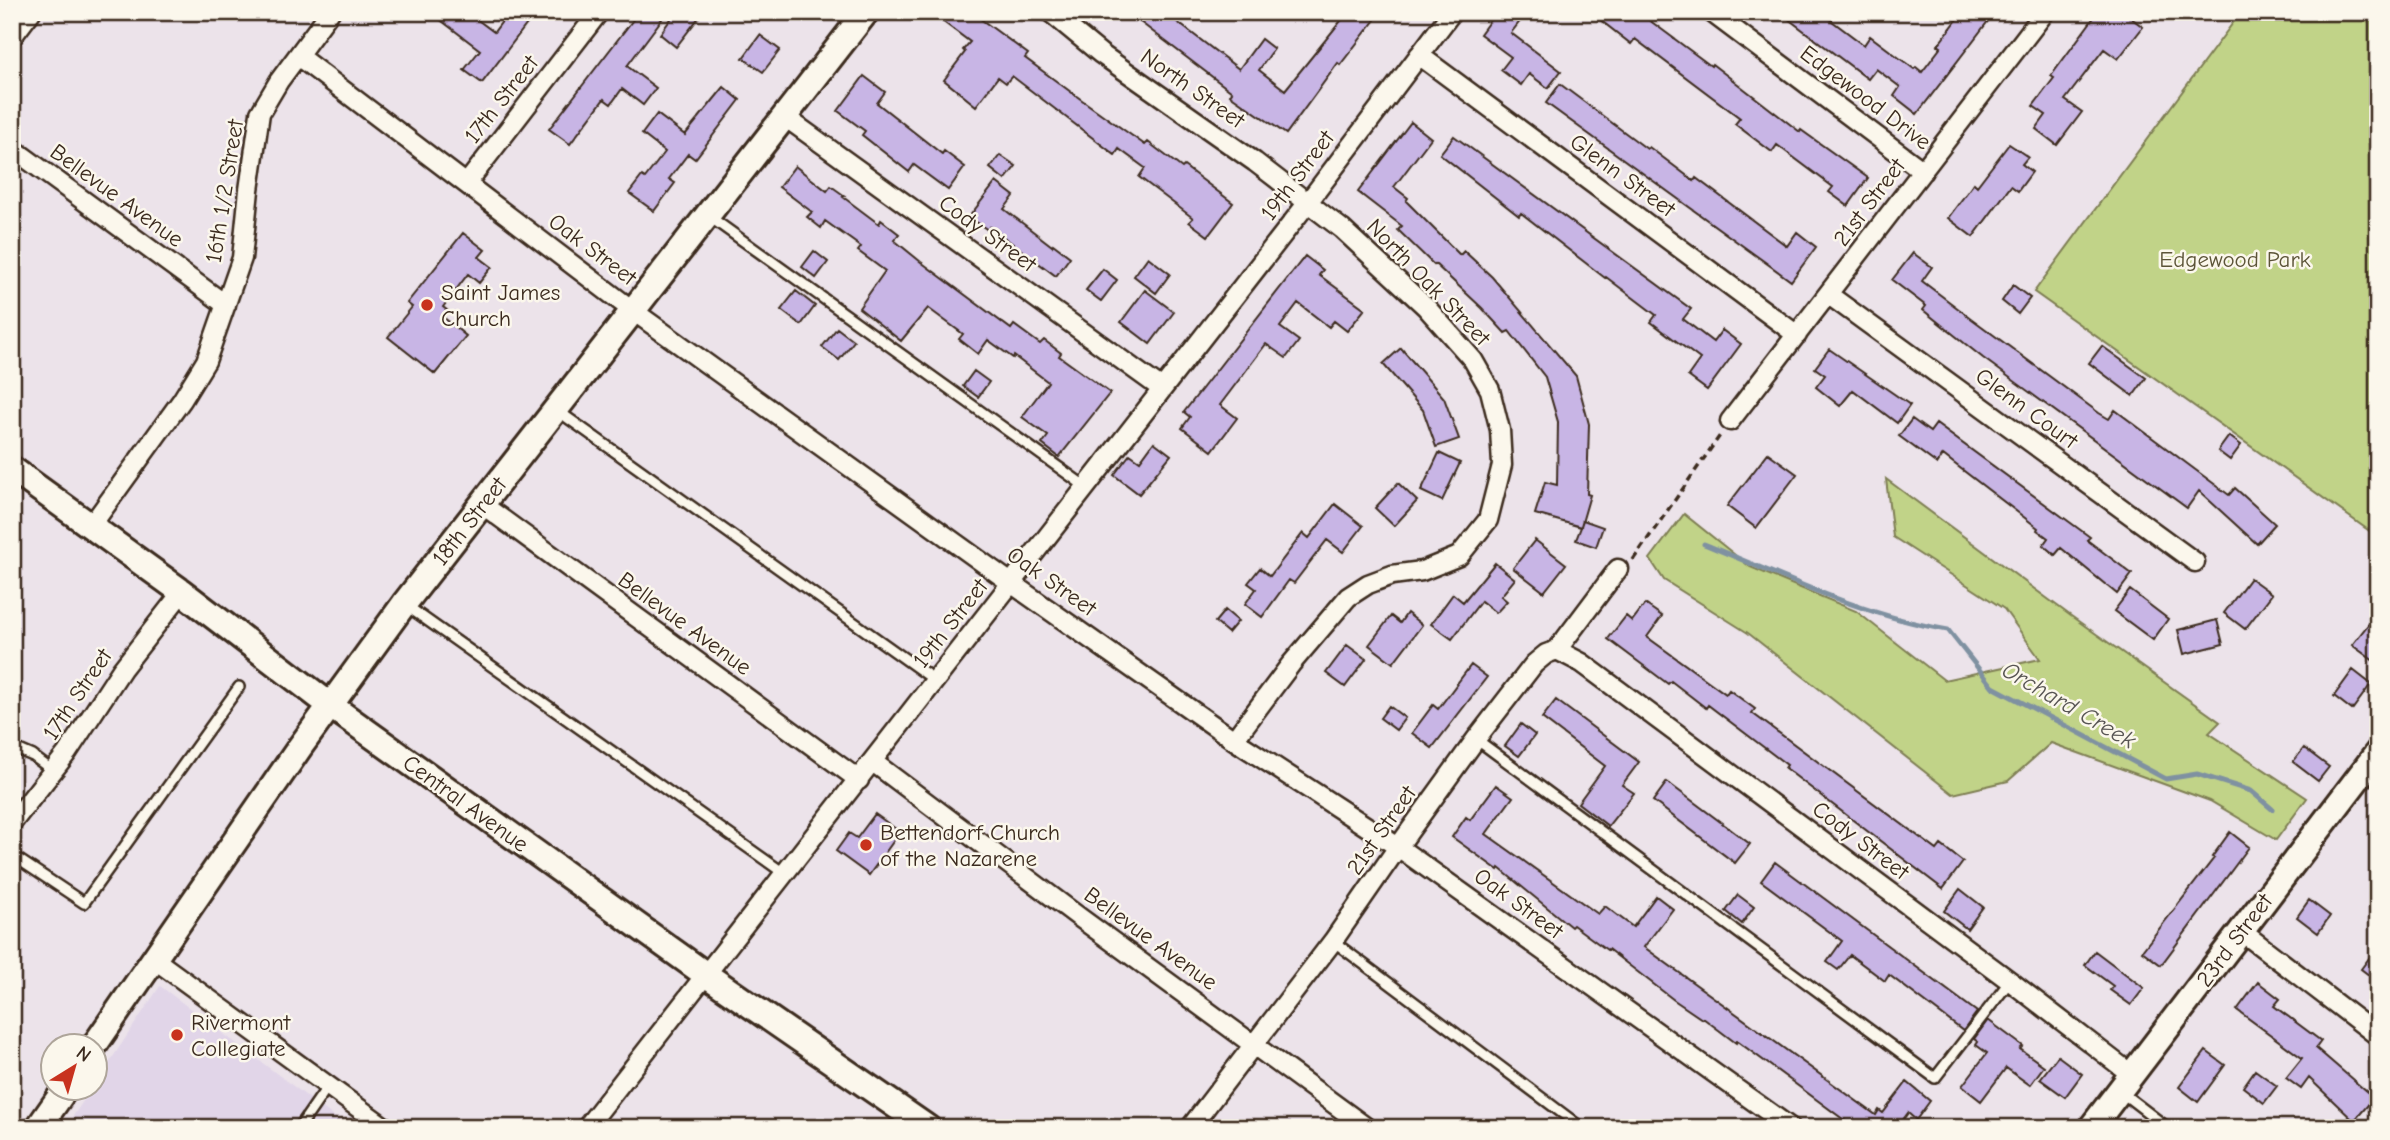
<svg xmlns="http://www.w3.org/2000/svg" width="2390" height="1140" viewBox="0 0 2390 1140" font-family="'Comic Neue',sans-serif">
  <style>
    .built { fill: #e1d5e8 }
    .green { fill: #c1d388; stroke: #7e7e53; stroke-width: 2 }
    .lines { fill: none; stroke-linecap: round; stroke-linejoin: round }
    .stream { stroke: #7f91a1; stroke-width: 5 }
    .building { fill: #c8b5e5; stroke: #3b2a1e; stroke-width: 2 }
    .lane-casing { stroke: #3b2a1e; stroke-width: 14 }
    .street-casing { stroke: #3b2a1e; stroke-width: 23 }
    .secondary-casing { stroke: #3b2a1e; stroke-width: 30 }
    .path { stroke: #3b2a1e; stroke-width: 3.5; stroke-dasharray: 7 5; stroke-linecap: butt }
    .lane { stroke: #fbf7ec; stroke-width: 9 }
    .street { stroke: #fbf7ec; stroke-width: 18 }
    .secondary { stroke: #fbf7ec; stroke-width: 24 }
    .poi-dot { fill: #c8321e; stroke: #fbf7ec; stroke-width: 2.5 }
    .labels { text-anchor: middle; stroke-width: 5; stroke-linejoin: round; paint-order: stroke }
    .street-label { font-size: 23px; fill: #3b2a1e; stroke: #fbf7ec }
    .park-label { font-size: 23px; fill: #5c5438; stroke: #fbf7ec }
    .poi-label { font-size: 23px; fill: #3b2a1e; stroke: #fbf7ec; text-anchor: start }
    .water-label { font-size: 24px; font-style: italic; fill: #585554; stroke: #fbf7ec }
  </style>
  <rect width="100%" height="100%" fill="#ece3ea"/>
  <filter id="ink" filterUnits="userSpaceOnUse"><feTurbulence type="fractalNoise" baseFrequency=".0143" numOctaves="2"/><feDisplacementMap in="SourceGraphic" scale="14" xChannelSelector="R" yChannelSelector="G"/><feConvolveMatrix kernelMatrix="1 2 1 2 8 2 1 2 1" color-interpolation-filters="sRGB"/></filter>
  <g filter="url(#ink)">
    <path class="built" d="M160 986 349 1128H65L92 1088H94L95 1084Z"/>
    <path class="green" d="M2241 12H2378V537L2034 292Z
      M1886 479 2071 616 2220 722 2209 733 2307 798 2276 840 2210 801 2051 743 2008 781 1953 794 1748 633 1664 580 1650 559 1684 514 1750 567 1856 611 1944 680 2040 659 2004 609 1893 537Z"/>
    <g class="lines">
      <path class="stream" d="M1704 544C1783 576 1863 616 1948 630L1993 687 2166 779 2197 774 2251 791 2272 809"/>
    </g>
    <path class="building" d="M430 12H467L494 32 509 12H536L482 83 464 70 480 50Z
      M639 12H653L662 19 627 66 656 88 643 105 622 89 611 104 604 99 570 144 549 129Z
      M676 12H703L676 47 660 34Z
      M930 12H971L1028 54 1025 58 1075 95 1145 145 1148 142 1182 168 1184 166 1233 203 1208 236 1189 222 1193 218 1139 177 1145 168 1119 149 1115 155 1012 76 1006 83 998 77 976 106 944 80 965 52 963 50 970 42Z
      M1127 12H1164L1239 69 1261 39 1274 49 1259 70 1285 90 1348 12H1381L1340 65 1338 63 1286 134 1230 95 1232 92Z
      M1496 12H1510L1521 20 1511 33 1561 71 1548 88 1529 74 1521 85 1501 70 1511 57 1480 34Z
      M1590 12H1643L1650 18 1649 20 1711 66 1712 64 1800 132 1801 130 1868 178 1848 206 1829 192 1833 187 1777 145 1772 152 1735 124 1740 118 1635 39 1631 44Z
      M1779 12H1820L1864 45 1870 36 1914 69 1916 67 1922 72 1941 47 1938 45 1963 12H1995L1917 114 1894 96 1900 87 1876 69 1868 79Z
      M2098 12H2123L2143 27 2118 59 2104 49 2065 100 2082 112 2057 145 2036 129 2046 115 2033 106 2054 78 2051 76Z
      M760 35 780 50 763 72 743 58Z
      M864 76 885 92 877 103 942 154 944 151 965 167 948 190 914 165 909 172 862 135 865 131 838 111Z
      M1560 84 1647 149 1649 147 1694 181 1696 178 1787 246 1797 232 1816 247 1791 281 1546 103Z
      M724 87 740 100 695 159 688 154 669 179 675 183 654 211 629 193 642 176 645 178 665 152 642 134 657 114 685 135Z
      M1411 122 1431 138 1394 187 1408 198 1406 201 1460 255 1464 251 1492 277 1576 376 1589 424 1587 494 1590 495 1581 526 1583 520 1603 527 1596 547 1576 540 1581 527 1535 514 1545 482 1557 485 1558 422 1545 377 1509 331 1505 333 1482 308 1435 264 1434 265 1398 230 1402 226 1358 192Z
      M1454 136 1691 309 1683 319 1713 342 1722 330 1741 344 1707 390 1688 376 1700 359 1651 322 1656 315 1606 277 1605 278 1521 213 1519 216 1440 154Z
      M2009 144 2028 157 2022 164 2032 172 2018 191 2011 186 1973 237 1948 218 1974 183 1977 186Z
      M1000 155 1016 166 1005 180 990 168Z
      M795 166 827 191 831 186 845 196 843 197 879 224 881 220 899 234 894 240 921 262 1011 329 1014 325 1040 344 1044 340 1061 353 1059 356 1110 393 1059 457 1042 444 1048 436 1022 417 1048 382 1014 356 1013 358 988 340 978 354 959 339 963 334 928 308 901 341 859 308 885 271 858 251 861 247 825 221 821 228 807 217 812 212 779 187Z
      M996 182 1014 196 1004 209 1052 246 1053 244 1070 257 1056 276 990 227 988 230 969 217Z
      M463 233 485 250 479 257 492 267 479 283 468 274 443 307 448 311 443 317 466 336 435 374 388 337 412 307 407 303Z
      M814 251 828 262 816 278 802 267Z
      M1913 253 1932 267 1922 281 1972 319 2099 413 2109 419 2115 410 2229 495 2235 488 2275 524 2257 544 2199 491 2187 508 1983 358 1923 310 1926 306 1892 280Z
      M1305 256 1323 270 1319 275 1365 309 1347 331 1334 321 1329 327 1298 303 1280 327 1299 341 1286 358 1266 344 1220 405 1237 418 1212 451 1182 428 1190 417 1184 412Z
      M1148 257 1170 274 1156 293 1134 276Z
      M1103 269 1117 280 1101 301 1086 290Z
      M2013 285 2030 298 2018 314 2002 301Z
      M1145 290 1174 312 1150 344 1121 322Z
      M796 291 815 306 801 325 781 310Z
      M837 328 854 341 839 360 822 347Z
      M2102 346 2146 378 2133 396 2089 363Z
      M1401 348 1444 398 1459 439 1436 447 1423 410 1383 364Z
      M1829 349 1910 405 1897 423 1853 390 1840 406 1816 387 1825 375 1815 368Z
      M974 371 989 382 978 397 963 386Z
      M1912 419 1930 432 1936 424 2090 537 2087 540 2132 574 2117 594 2061 548 2055 555 2043 545 2048 538 2037 530 2038 528 1943 455 1937 464 1899 436Z
      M2229 436 2241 445 2230 460 2218 451Z
      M1154 442 1171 455 1139 494 1114 475 1130 454 1140 461Z
      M1439 453 1460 463 1442 501 1421 491Z
      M1768 453 1797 474 1756 528 1727 506Z
      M1398 483 1417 501 1394 526 1375 508Z
      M1335 504 1363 526 1343 552 1327 540 1294 583 1289 580 1262 617 1245 604 1256 589 1248 583 1260 568 1270 576 1303 533 1309 538Z
      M1535 540 1566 564 1544 592 1513 568Z
      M1495 563 1515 579 1501 596 1507 601 1496 613 1481 601 1452 639 1431 624 1453 594 1463 602Z
      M2250 578 2272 594 2245 629 2224 613Z
      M2130 590 2168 619 2153 640 2114 611Z
      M1645 604 1662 616 1647 637 1726 694 1729 690 1755 709 1752 713 1937 850 1941 845 1963 862 1943 889 1785 768 1787 765 1708 705 1706 708 1671 681 1668 684 1608 639 1626 616 1632 621Z
      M1225 610 1238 621 1228 633 1215 622Z
      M2378 612V664L2352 645Z
      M1407 613 1422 625 1393 663 1369 645 1391 616 1400 623Z
      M2217 620 2223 644 2184 654 2178 630Z
      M1347 645 1366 659 1345 687 1326 673Z
      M1471 665 1487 677 1432 748 1412 733 1433 705 1438 709Z
      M2353 670 2371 684 2352 710 2334 696Z
      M1556 700 1639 762 1622 785 1634 793 1608 826 1578 803 1605 766 1542 718Z
      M1389 706 1405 718 1396 730 1380 718Z
      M1521 724 1535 735 1519 756 1505 746Z
      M2304 748 2329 767 2318 781 2293 762Z
      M1667 782 1750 844 1735 863 1653 801Z
      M1496 785 1513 797 1486 834 1598 914 1605 906 1633 927 1656 896 1673 909 1644 947 1876 1115 1879 1110 1883 1113 1907 1082 1930 1101 1916 1120 1908 1113 1899 1125 1903 1128H1855L1737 1041 1736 1043 1703 1018 1702 1019 1674 1000 1608 949 1607 950 1573 925 1571 927 1499 868 1498 870 1452 837 1466 817 1470 820Z
      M875 814 900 832 869 875 836 851 849 833 857 838Z
      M2230 832 2249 847 2161 965 2142 951 2214 858 2212 857Z
      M1775 862 1977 1012 1963 1031 1889 975 1885 981 1850 955 1838 970 1827 962 1842 941 1761 881Z
      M1960 889 1983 907 1967 929 1944 911Z
      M1738 895 1754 907 1742 924 1726 911Z
      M2309 900 2330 916 2318 933 2297 917Z
      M2378 946V982L2361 969Z
      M2095 951 2144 988 2131 1005 2110 990 2113 986 2085 965Z
      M2258 982 2280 999 2274 1006 2321 1041 2316 1048 2374 1098 2354 1121 2309 1078 2301 1089 2286 1078 2302 1058 2237 1010Z
      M1988 1020 2023 1046 2020 1049 2044 1066 2030 1085 2006 1068 1981 1101 1962 1086 1987 1053 1976 1045 1978 1042 1974 1039Z
      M2206 1051 2225 1065 2198 1102 2179 1087Z
      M2058 1056 2082 1074 2065 1097 2040 1079Z
      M2255 1070 2277 1086 2264 1103 2243 1087Z"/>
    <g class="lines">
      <defs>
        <path id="lane" d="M710 217 1086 487
          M558 411 936 681
          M407 606 785 874
          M1476 739 1935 1078 2010 981
          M12 747 33 756 53 771
          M12 855 84 903 239 687
          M1333 941 1582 1128
          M2121 1092 2168 1128
          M299 1128 328 1086"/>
        <path id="street" d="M1050 12 1101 54 1255 162 1342 229 1426 307 1473 360 1490 390 1500 430 1502 465 1488 520 1459 556 1422 571 1392 575 1368 584 1348 597 1291 664 1234 740
          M1711 12 1923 171
          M12 37 31 12
          M1419 55 1797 335
          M298 56 632 310 1011 583 1234 740 1398 847 1791 1128
          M785 117 1162 389
          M12 148 226 305
          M467 183 599 12
          M1829 295 2195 562
          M1730 421 2045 12
          M483 505 859 780
          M91 526 182 400 206 361 242 258 249 190 260 113 279 81 330 12
          M1557 650 1582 663 2010 981 2131 1074
          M873 762 1079 917 1367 1128
          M12 823 67 753 122 669 182 592
          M2241 931 2378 1036
          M154 959 386 1128
          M586 1128 1309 201 1452 12
          M1190 1128 1333 941 1398 847 1476 739 1534 664 1546 654 1557 650 1618 569"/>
        <path id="secondary" d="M12 469 182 592 331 706 705 974 928 1128
          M94 1046 300 747 404 604 866 12
          M38 1128 66 1088
          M2091 1128 2378 752"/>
      </defs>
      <use href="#lane" class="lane-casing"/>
      <use href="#street" class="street-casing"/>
      <use href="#secondary" class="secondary-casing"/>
      <path class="path" d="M1633 560 1721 434"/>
      <use href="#lane" class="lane"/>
      <use href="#street" class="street"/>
      <use href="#secondary" class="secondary"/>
    </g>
  </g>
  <g class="poi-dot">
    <circle cx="427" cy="305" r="7"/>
    <circle cx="866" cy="845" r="7"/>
    <circle cx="177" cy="1035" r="7"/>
  </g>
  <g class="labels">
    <g class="street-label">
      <text transform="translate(1193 88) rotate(35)" y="8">North Street</text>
      <text transform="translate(1866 97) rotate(37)" y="8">Edgewood Drive</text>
      <text transform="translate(501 99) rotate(-52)" y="8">17th Street</text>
      <text transform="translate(1297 175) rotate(-53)" y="8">19th Street</text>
      <text transform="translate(1623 175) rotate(36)" y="8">Glenn Street</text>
      <text transform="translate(224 191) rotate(-81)" y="8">16th 1/2 Street</text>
      <text transform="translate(117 195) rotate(36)" y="8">Bellevue Avenue</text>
      <text transform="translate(1869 202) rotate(-53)" y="8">21st Street</text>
      <text transform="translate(988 233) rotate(36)" y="8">Cody Street</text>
      <text transform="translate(593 249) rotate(37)" y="8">Oak Street</text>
      <text transform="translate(1429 282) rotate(46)" y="8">North Oak Street</text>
      <text transform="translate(2027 408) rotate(36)" y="8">Glenn Court</text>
      <text transform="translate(469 521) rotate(-52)" y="8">18th Street</text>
      <text transform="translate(1052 581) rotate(35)" y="8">Oak Street</text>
      <text transform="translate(685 623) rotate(36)" y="8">Bellevue Avenue</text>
      <text transform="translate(950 623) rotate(-52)" y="8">19th Street</text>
      <text transform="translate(77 694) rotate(-56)" y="8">17th Street</text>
      <text transform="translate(466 803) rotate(36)" y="8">Central Avenue</text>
      <text transform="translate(1381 830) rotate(-55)" y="8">21st Street</text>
      <text transform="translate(1861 840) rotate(37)" y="8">Cody Street</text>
      <text transform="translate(1519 903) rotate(36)" y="8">Oak Street</text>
      <text transform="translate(1151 938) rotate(36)" y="8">Bellevue Avenue</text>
      <text transform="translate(2234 940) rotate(-53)" y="8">23rd Street</text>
    </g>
    <g class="park-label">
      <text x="2235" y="267">Edgewood Park</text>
    </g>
    <g class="poi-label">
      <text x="441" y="300">Saint James<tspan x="441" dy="26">Church</tspan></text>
      <text x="880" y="840">Bettendorf Church<tspan x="880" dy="26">of the Nazarene</tspan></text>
      <text x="191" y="1030">Rivermont<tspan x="191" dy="26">Collegiate</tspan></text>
    </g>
    <g class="water-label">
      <text transform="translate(2069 705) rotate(30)" y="8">Orchard Creek</text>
    </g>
  </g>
  <rect width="2390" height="1140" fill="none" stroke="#fbf7ec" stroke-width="42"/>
  <rect x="21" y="21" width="2348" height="1098" fill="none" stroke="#3b2a1e" stroke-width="2.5" filter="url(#ink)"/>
  <g transform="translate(74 1067) rotate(37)"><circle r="33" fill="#fbf7ec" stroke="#aea59a" stroke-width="2"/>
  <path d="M0-5L12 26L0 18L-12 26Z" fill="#c8321e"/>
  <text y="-10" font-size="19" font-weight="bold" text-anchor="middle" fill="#3b2a1e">N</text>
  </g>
</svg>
